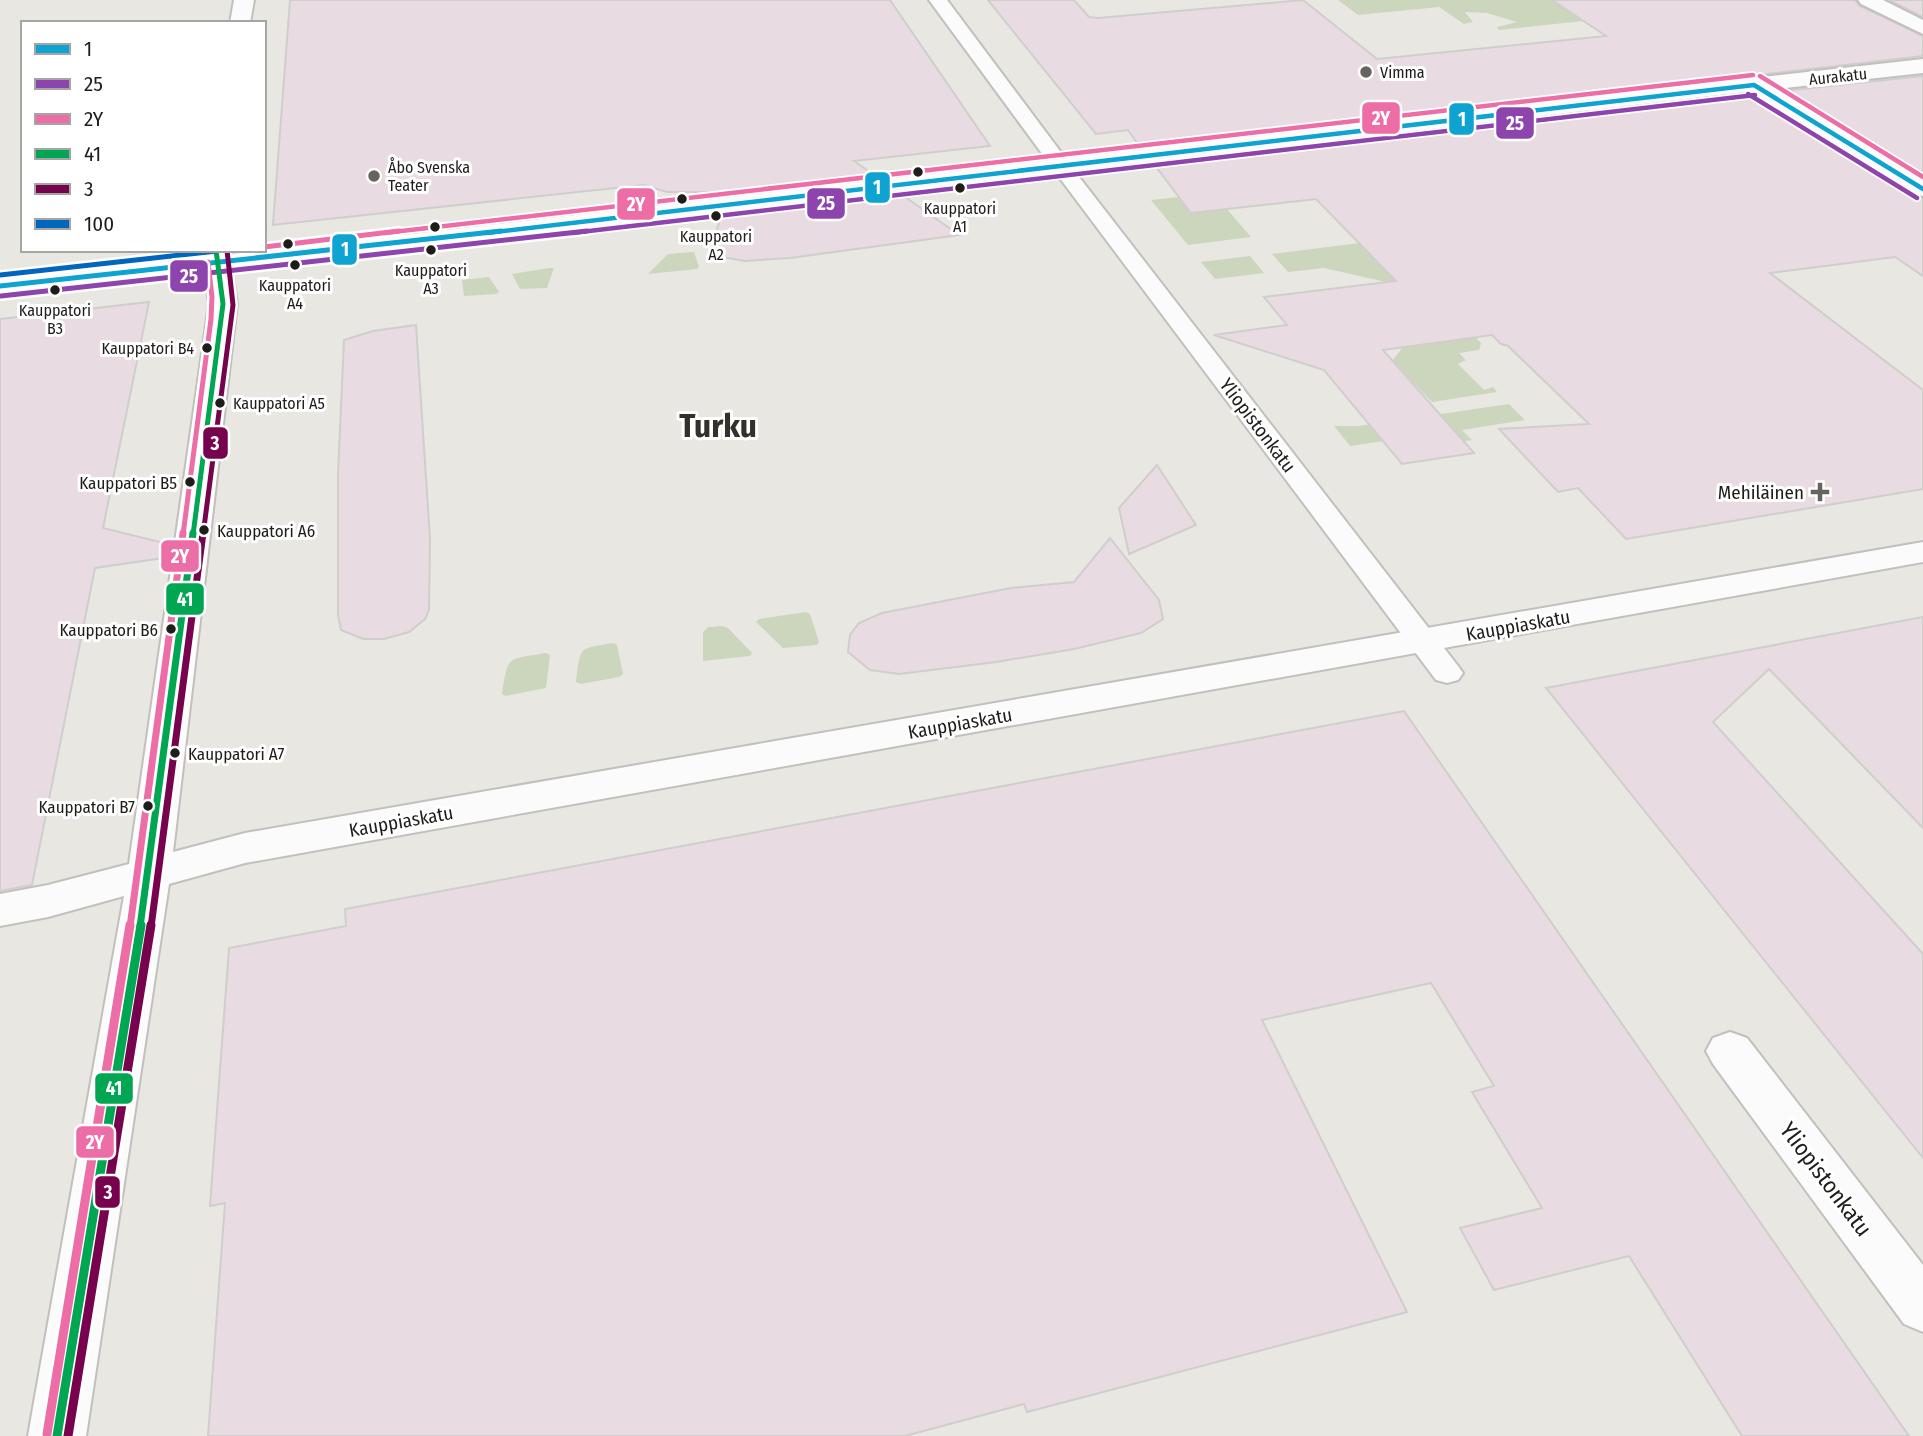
<svg xmlns="http://www.w3.org/2000/svg" width="1923" height="1436" viewBox="0 0 1923 1436" font-family="'Fira Sans Condensed',sans-serif">
  <style>
    .green { fill: #ccd6bc }
    .building { fill: #e9dbe2; stroke: #d0cecd; stroke-width: 2 }
    .lines { fill: none; stroke-linecap: round; stroke-linejoin: round }
    .pedestrian-casing { stroke: #c1c0bc; stroke-width: 4 }
    .minor-casing { stroke: #c1c0bc; stroke-width: 4 }
    .tertiary-casing { stroke: #c1c0bc; stroke-width: 4 }
    .pedestrian { fill: #fcfbfb; fill-rule: evenodd }
    .minor { fill: #fcfbfb; fill-rule: evenodd }
    .tertiary { fill: #fcfbfb; fill-rule: evenodd }
    .bus-1-far1-casing { stroke: #fff; stroke-width: 8 }
    .bus-1-casing { stroke: #fff; stroke-width: 10 }
    .bus-2-far1-casing { stroke: #fff; stroke-width: 8 }
    .bus-2-casing { stroke: #fff; stroke-width: 10 }
    .bus-3-far3-casing { stroke: #fff; stroke-width: 8 }
    .bus-3-far2-casing { stroke: #fff; stroke-width: 10 }
    .bus-3-far1-casing { stroke: #fff; stroke-width: 12 }
    .bus-3-casing { stroke: #fff; stroke-width: 14 }
    .bus-4-far2-casing { stroke: #fff; stroke-width: 10 }
    .bus-4-far1-casing { stroke: #fff; stroke-width: 12 }
    .bus-4-casing { stroke: #fff; stroke-width: 14 }
    .bus-5-far2-casing { stroke: #fff; stroke-width: 10 }
    .bus-5-far1-casing { stroke: #fff; stroke-width: 12 }
    .bus-5-casing { stroke: #fff; stroke-width: 14 }
    .bus-6-casing { stroke: #fff; stroke-width: 10 }
    .bus-1-far1 { stroke: #0ea3d0; stroke-width: 4.5 }
    .bus-1 { stroke: #0ea3d0; stroke-width: 5 }
    .bus-2-far1 { stroke: #8e44ad; stroke-width: 4.5 }
    .bus-2 { stroke: #8e44ad; stroke-width: 5 }
    .bus-3-far3 { stroke: #ed6ea7; stroke-width: 4.5 }
    .bus-3-far2 { stroke: #ed6ea7; stroke-width: 5 }
    .bus-3-far1 { stroke: #ed6ea7; stroke-width: 7 }
    .bus-3 { stroke: #ed6ea7; stroke-width: 9 }
    .bus-4-far2 { stroke: #00a651; stroke-width: 5 }
    .bus-4-far1 { stroke: #00a651; stroke-width: 7 }
    .bus-4 { stroke: #00a651; stroke-width: 9 }
    .bus-5-far2 { stroke: #77034e; stroke-width: 5 }
    .bus-5-far1 { stroke: #77034e; stroke-width: 7 }
    .bus-5 { stroke: #77034e; stroke-width: 9 }
    .bus-6 { stroke: #0065bd; stroke-width: 5 }
    .poi-dot { fill: #666460; stroke: #fff; stroke-width: 2.5 }
    .bus-dot { fill: #1f1d1a; stroke: #fff; stroke-width: 2.5 }
    .labels { text-anchor: middle; stroke-width: 6; stroke-linejoin: round; paint-order: stroke }
    .far-poi-label { font-size: 16px; fill: #1f1d1a; stroke: #fff; text-anchor: start }
    .far-street-label { font-size: 16px; fill: #1f1d1a; stroke: #fff }
    .far-bus-label { font-size: 16px; fill: #1f1d1a; stroke: #fff }
    .bus-label { font-size: 17px; fill: #1f1d1a; stroke: #fff; text-anchor: end }
    .street-label { font-size: 19px; fill: #1f1d1a; stroke: #fff }
    .poi-label { font-size: 19px; fill: #1f1d1a; stroke: #fff; text-anchor: end }
    .near-street-label { font-size: 23px; fill: #1f1d1a; stroke: #fff }
    .town-label { font-size: 33px; font-weight: bold; fill: #34312a; stroke: #fff }
    .line-badge { stroke: #fff; stroke-width: 2.5 }
    .badge-label { font-size: 19px; text-anchor: middle; font-weight: bold; fill: #fff }
  </style>
  <rect width="100%" height="100%" fill="#e9e7e2"/>
  <path class="green" d="M1338 0H1552L1584 21 1499 30 1497 27 1517 22 1487 13 1465 12 1473 22 1464 24 1439 7 1358 15Z
    M1179 197 1191 213 1227 209 1251 237 1188 245 1151 200Z
    M1415 236 1399 285 1324 268 1288 272 1272 254Z
    M694 252 699 267 697 269 648 274 668 254Z
    M1250 256 1264 273 1215 279 1201 262Z
    M549 268H554L547 288 520 289 512 274Z
    M489 277 499 292 496 294 464 296 462 280Z
    M1456 317 1481 343 1479 350 1459 353 1466 360 1458 364 1484 390 1493 387 1497 392 1432 402 1392 361 1403 347Z
    M1509 404 1525 420 1462 430 1472 440 1434 446 1403 438 1350 446 1334 426H1359Z
    M806 612 810 614 819 642 817 645 783 648 756 622 759 619Z
    M722 626 728 628 752 653 750 656 703 661V632L708 627Z
    M613 643 617 645 623 674 619 677 581 684 576 682C581 646 577 649 613 643Z
    M546 653 550 655 546 688 506 696 502 694C508 654 507 660 546 653Z"/>
  <path class="building" d="M290 0H890L990 146 854 161 877 177 726 195 727 192H667L643 185 273 225Z
    M988 0H1074L1089 17 1098 18 1303 0 1377 59 1606 36 1552 0H1855L1860 6 1923 36V56L1140 147 1128 130 1096 134Z
    M1889 0H1923V17Z
    M1923 76V175L1784 91Z
    M1748 94 1913 196 1923 198V276L1895 257 1770 273 1923 390V489L1626 539 1578 488 1558 492 1499 429 1589 424 1508 346 1501 344 1492 335 1383 350 1474 453 1402 464 1324 370 1214 335 1287 325 1264 297 1396 281 1316 199 1191 213 1154 164Z
    M901 194 959 235 790 258 745 261 710 255 721 215Z
    M149 302 103 528 172 545 170 557 95 568 32 885 0 891V319Z
    M416 325 430 539 429 610 425 619 409 632 384 639H363L341 630 338 615V474L344 340 373 331Z
    M1157 465 1196 525 1129 554 1119 508Z
    M1110 538 1159 600 1163 619 1141 633 1074 649 996 662 899 674 870 670 848 652 850 635 859 623 882 613 1011 588 1074 582Z
    M1923 617V828L1769 669 1713 722 1923 954V1158L1546 688Z
    M1404 711 1909 1436H1742L1629 1256 1494 1290 1460 1228 1542 1208 1472 1092 1494 1086 1431 983 1262 1020 1407 1312 1027 1412 1024 1404 905 1436H208L225 1203 210 1206 229 948 346 926 345 909Z"/>
  <g class="lines">
    <defs>
      <path id="pedestrian" d="M929 0H947L1057 147 1060 151 1057 155H1043Z
        M1069 171 1076 173 1458 666 1463 673 1458 680 1447 683 1436 680 1062 181 1058 177 1062 173Z"/>
      <path id="minor" d="M234 0H254L250 23H230Z
        M1754 78 1762 80 1765 85 1762 90 232 270 237 304 173 852 245 833 1923 542V562L245 863 169 884 86 1436H28L124 896 48 917 0 926V894L48 885 129 864 209 304 205 272 0 294V278L204 257 203 250H229L230 254 324 244Z
        M1730 1032 1747 1038 1923 1265V1332L1904 1324 1713 1064 1706 1051 1713 1038Z"/>
      <path id="tertiary" d="M1858 0H1883L1923 20V34L1861 4Z
        M1923 59V73L1776 89 1923 178V196L1914 194 1746 90 1743 85 1746 80 1754 78Z"/>
    </defs>
    <use href="#pedestrian" class="pedestrian-casing"/>
    <use href="#minor" class="minor-casing"/>
    <use href="#tertiary" class="tertiary-casing"/>
    <use href="#pedestrian" class="pedestrian"/>
    <use href="#minor" class="minor"/>
    <use href="#tertiary" class="tertiary"/>
    <defs>
      <path id="bus-1-far1" d="M1754 85 1923 189
        M486 233 1754 85"/>
      <path id="bus-1" d="M0 286 501 231"/>
      <path id="bus-2-far1" d="M1748 94 1917 198
        M572 233 1755 95"/>
      <path id="bus-2" d="M1 296 587 231"/>
      <path id="bus-3-far3" d="M1760 76 1923 177
        M384 233 1753 75"/>
      <path id="bus-3-far2" d="M264 247 399 231
        M183 535 211 319 212 297 208 262"/>
      <path id="bus-3-far1" d="M130 927 183 533"/>
      <path id="bus-3" d="M47 1434 130 925"/>
      <path id="bus-4-far2" d="M193 535 223 304 216 250"/>
      <path id="bus-4-far1" d="M140 927 193 533"/>
      <path id="bus-4" d="M57 1436 141 925"/>
      <path id="bus-5-far2" d="M203 535 233 305 227 250"/>
      <path id="bus-5-far1" d="M151 927 203 533"/>
      <path id="bus-5" d="M68 1436 151 925"/>
      <path id="bus-6" d="M0 275 217 251"/>
    </defs>
    <use href="#bus-1-far1" class="bus-1-far1-casing"/>
    <use href="#bus-1" class="bus-1-casing"/>
    <use href="#bus-2-far1" class="bus-2-far1-casing"/>
    <use href="#bus-2" class="bus-2-casing"/>
    <use href="#bus-3-far3" class="bus-3-far3-casing"/>
    <use href="#bus-3-far2" class="bus-3-far2-casing"/>
    <use href="#bus-3-far1" class="bus-3-far1-casing"/>
    <use href="#bus-3" class="bus-3-casing"/>
    <use href="#bus-4-far2" class="bus-4-far2-casing"/>
    <use href="#bus-4-far1" class="bus-4-far1-casing"/>
    <use href="#bus-4" class="bus-4-casing"/>
    <use href="#bus-5-far2" class="bus-5-far2-casing"/>
    <use href="#bus-5-far1" class="bus-5-far1-casing"/>
    <use href="#bus-5" class="bus-5-casing"/>
    <use href="#bus-6" class="bus-6-casing"/>
    <use href="#bus-1-far1" class="bus-1-far1"/>
    <use href="#bus-1" class="bus-1"/>
    <use href="#bus-2-far1" class="bus-2-far1"/>
    <use href="#bus-2" class="bus-2"/>
    <use href="#bus-3-far3" class="bus-3-far3"/>
    <use href="#bus-3-far2" class="bus-3-far2"/>
    <use href="#bus-3-far1" class="bus-3-far1"/>
    <use href="#bus-3" class="bus-3"/>
    <use href="#bus-4-far2" class="bus-4-far2"/>
    <use href="#bus-4-far1" class="bus-4-far1"/>
    <use href="#bus-4" class="bus-4"/>
    <use href="#bus-5-far2" class="bus-5-far2"/>
    <use href="#bus-5-far1" class="bus-5-far1"/>
    <use href="#bus-5" class="bus-5"/>
    <use href="#bus-6" class="bus-6"/>
  </g>
  <g class="poi-dot">
    <circle cx="1366" cy="72" r="7"/>
    <circle cx="374" cy="176" r="7"/>
    <path d="M1816.5 481.5h7v7h7v7h-7v7h-7v-7h-7v-7h7z"/>
  </g>
  <g class="bus-dot">
    <circle cx="918" cy="172" r="6"/>
    <circle cx="960" cy="188" r="6"/>
    <circle cx="682" cy="199" r="6"/>
    <circle cx="716" cy="216" r="6"/>
    <circle cx="435" cy="227" r="6"/>
    <circle cx="288" cy="244" r="6"/>
    <circle cx="431" cy="250" r="6"/>
    <circle cx="295" cy="265" r="6"/>
    <circle cx="55" cy="290" r="6"/>
    <circle cx="207" cy="348" r="6"/>
    <circle cx="220" cy="403" r="6"/>
    <circle cx="190" cy="482" r="6"/>
    <circle cx="204" cy="530" r="6"/>
    <circle cx="171" cy="629" r="6"/>
    <circle cx="175" cy="753" r="6"/>
    <circle cx="148" cy="806" r="6"/>
  </g>
  <g class="labels">
    <g class="far-poi-label">
      <text x="1380" y="78">Vimma</text>
      <text x="388" y="173">Åbo Svenska<tspan x="388" dy="18">Teater</tspan></text>
    </g>
    <g class="far-street-label">
      <text transform="translate(1838 76) rotate(-6)" y="6">Aurakatu</text>
    </g>
    <g class="far-bus-label">
      <text x="960" y="214">Kauppatori<tspan x="960" dy="18">A1</tspan></text>
      <text x="716" y="242">Kauppatori<tspan x="716" dy="18">A2</tspan></text>
      <text x="431" y="276">Kauppatori<tspan x="431" dy="18">A3</tspan></text>
      <text x="295" y="291">Kauppatori<tspan x="295" dy="18">A4</tspan></text>
      <text x="55" y="316">Kauppatori<tspan x="55" dy="18">B3</tspan></text>
      <text x="194" y="354" text-anchor="end">Kauppatori B4</text>
      <text x="233" y="409" text-anchor="start">Kauppatori A5</text>
    </g>
    <g class="bus-label">
      <text x="177" y="489">Kauppatori B5</text>
      <text x="217" y="537" text-anchor="start">Kauppatori A6</text>
      <text x="158" y="636">Kauppatori B6</text>
      <text x="188" y="760" text-anchor="start">Kauppatori A7</text>
      <text x="135" y="813">Kauppatori B7</text>
    </g>
    <g class="street-label">
      <text transform="translate(1258 425) rotate(53)" y="7">Yliopistonkatu</text>
      <text transform="translate(1518 625) rotate(-10)" y="7">Kauppiaskatu</text>
      <text transform="translate(960 723) rotate(-10)" y="7">Kauppiaskatu</text>
      <text transform="translate(401 821) rotate(-10)" y="7">Kauppiaskatu</text>
    </g>
    <g class="poi-label">
      <text x="1804" y="499">Mehiläinen</text>
    </g>
    <g class="near-street-label">
      <text transform="translate(1826 1179) rotate(53)" y="8">Yliopistonkatu</text>
    </g>
    <g class="town-label">
      <text x="718" y="437">Turku</text>
    </g>
  </g>
  <g class="line-badge">
    <rect x="1361" y="101" width="40" height="34" rx="7" fill="#ed6ea7"/>
    <rect x="1448" y="102" width="27" height="34" rx="7" fill="#0ea3d0"/>
    <rect x="1495" y="106" width="40" height="34" rx="7" fill="#8e44ad"/>
    <rect x="864" y="171" width="27" height="33" rx="7" fill="#0ea3d0"/>
    <rect x="806" y="187" width="40" height="33" rx="7" fill="#8e44ad"/>
    <rect x="616" y="187" width="40" height="34" rx="7" fill="#ed6ea7"/>
    <rect x="331" y="233" width="27" height="33" rx="7" fill="#0ea3d0"/>
    <rect x="169" y="259" width="40" height="34" rx="7" fill="#8e44ad"/>
    <rect x="202" y="426" width="27" height="34" rx="7" fill="#77034e"/>
    <rect x="160" y="539" width="40" height="34" rx="7" fill="#ed6ea7"/>
    <rect x="165" y="582" width="40" height="34" rx="7" fill="#00a651"/>
    <rect x="94" y="1072" width="40" height="33" rx="7" fill="#00a651"/>
    <rect x="75" y="1125" width="40" height="34" rx="7" fill="#ed6ea7"/>
    <rect x="94" y="1175" width="27" height="34" rx="7" fill="#77034e"/>
  </g>
  <g class="badge-label">
    <text x="1381" y="125">2Y</text>
    <text x="1462" y="126">1</text>
    <text x="1515" y="130">25</text>
    <text x="877" y="194">1</text>
    <text x="826" y="210">25</text>
    <text x="636" y="211">2Y</text>
    <text x="345" y="256">1</text>
    <text x="189" y="283">25</text>
    <text x="215" y="450">3</text>
    <text x="180" y="563">2Y</text>
    <text x="185" y="606">41</text>
    <text x="114" y="1095">41</text>
    <text x="95" y="1149">2Y</text>
    <text x="108" y="1199">3</text>
  </g>
  <rect x="21" y="21" width="245" height="231" fill="#ffffff" stroke="#a5a5a3" stroke-width="2"/>
  <rect x="35" y="44" width="35" height="10" fill="#0ea3d0" stroke="#a5a5a3" stroke-width="2"/>
  <text x="84" y="56" font-size="21" fill="#1f1d1a">1</text>
  <rect x="35" y="79" width="35" height="10" fill="#8e44ad" stroke="#a5a5a3" stroke-width="2"/>
  <text x="84" y="91" font-size="21" fill="#1f1d1a">25</text>
  <rect x="35" y="114" width="35" height="10" fill="#ed6ea7" stroke="#a5a5a3" stroke-width="2"/>
  <text x="84" y="126" font-size="21" fill="#1f1d1a">2Y</text>
  <rect x="35" y="149" width="35" height="10" fill="#00a651" stroke="#a5a5a3" stroke-width="2"/>
  <text x="84" y="161" font-size="21" fill="#1f1d1a">41</text>
  <rect x="35" y="184" width="35" height="10" fill="#77034e" stroke="#a5a5a3" stroke-width="2"/>
  <text x="84" y="196" font-size="21" fill="#1f1d1a">3</text>
  <rect x="35" y="219" width="35" height="10" fill="#0065bd" stroke="#a5a5a3" stroke-width="2"/>
  <text x="84" y="231" font-size="21" fill="#1f1d1a">100</text>
</svg>
